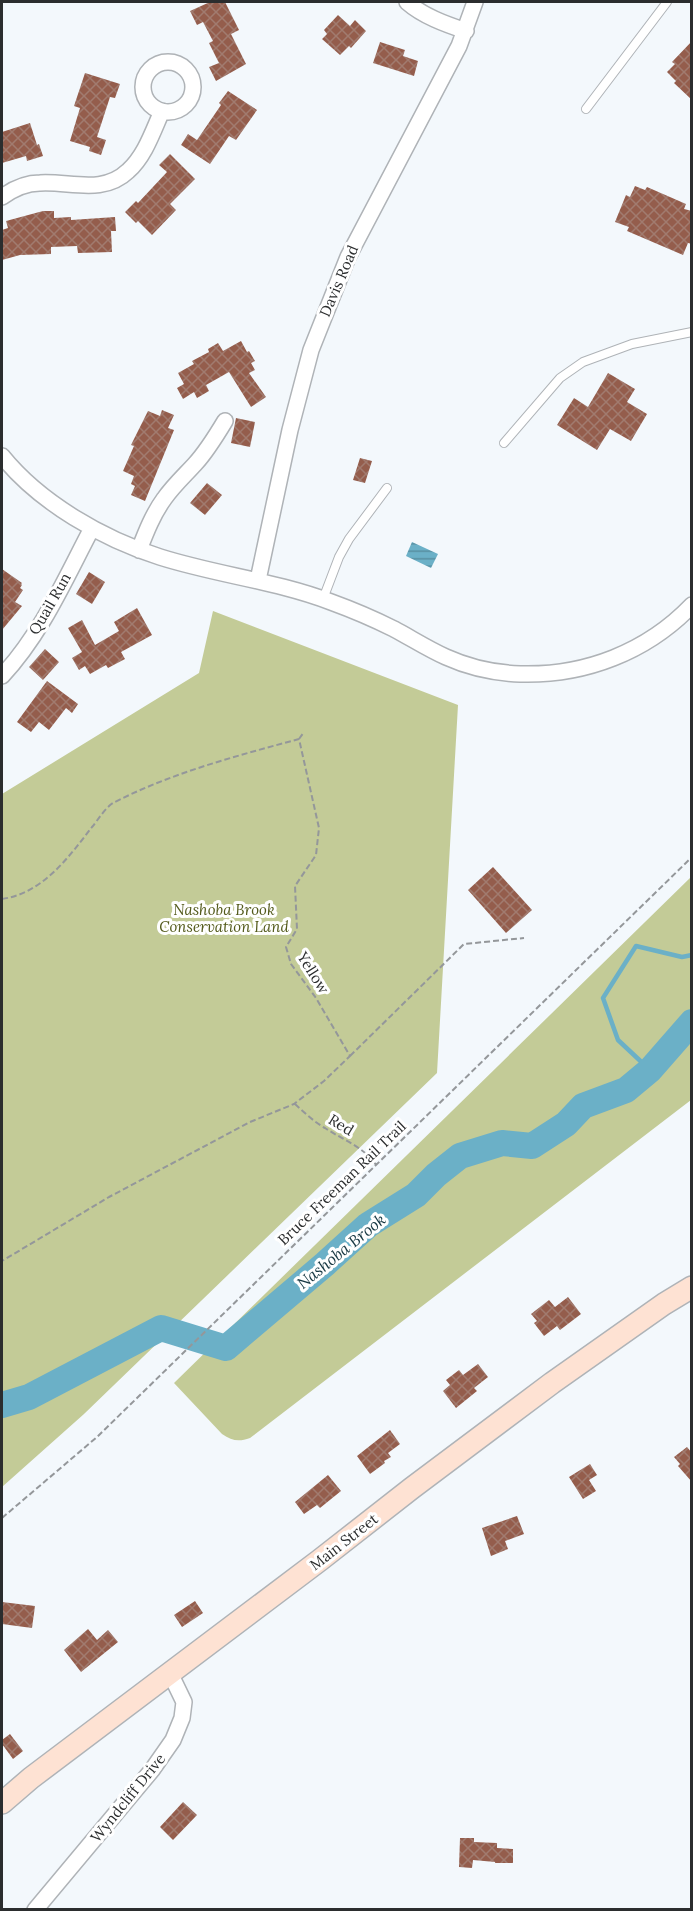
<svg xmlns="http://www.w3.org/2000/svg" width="693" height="1911" viewBox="0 0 693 1911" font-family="Lora,serif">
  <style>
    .park { fill: #c3cb97 }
    .water { fill: url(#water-rules) }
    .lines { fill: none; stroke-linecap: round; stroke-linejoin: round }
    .stream { stroke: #6bb0c7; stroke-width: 4.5 }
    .river { stroke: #6bb0c7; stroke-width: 26 }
    .building { fill: url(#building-cross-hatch) }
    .service-casing { stroke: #afb3b7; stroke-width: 10 }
    .minor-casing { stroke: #afb3b7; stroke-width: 18 }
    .secondary-casing { stroke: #afb3b7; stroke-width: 24 }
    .path { stroke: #94979a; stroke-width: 2; stroke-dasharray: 6 3; stroke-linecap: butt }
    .service { stroke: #fff; stroke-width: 8 }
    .minor { stroke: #fff; stroke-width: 15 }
    .secondary { stroke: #fee2d3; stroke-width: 21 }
    .labels { text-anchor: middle; stroke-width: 6; stroke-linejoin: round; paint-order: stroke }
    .street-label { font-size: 15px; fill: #2b2d2e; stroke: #fff }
    .park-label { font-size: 15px; font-style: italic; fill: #535a1b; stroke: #fff }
    .water-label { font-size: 16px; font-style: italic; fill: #153641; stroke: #fff }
  </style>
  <defs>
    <pattern id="water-rules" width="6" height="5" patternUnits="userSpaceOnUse" patternTransform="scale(1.5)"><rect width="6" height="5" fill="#6bb0c7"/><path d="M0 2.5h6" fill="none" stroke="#5890a2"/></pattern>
    <pattern id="building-cross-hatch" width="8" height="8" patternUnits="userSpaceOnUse" patternTransform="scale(1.5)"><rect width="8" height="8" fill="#945d4c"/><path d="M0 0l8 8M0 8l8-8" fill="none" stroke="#a17b6f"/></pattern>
  </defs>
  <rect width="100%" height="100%" fill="#f3f8fc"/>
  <path class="park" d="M213 611 458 705 437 1073 84 1414 2 1487V794L199 673Z
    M691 877V1100L250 1438C239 1442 232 1441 222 1434L174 1383Z"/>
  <path class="water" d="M412 542 438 554 431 568 406 556Z"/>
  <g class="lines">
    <path class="stream" d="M650 1070 618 1040 603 998 636 946 682 957 692 955"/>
    <path class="river" d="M2 1405 29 1397 161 1328 226 1348 325 1264 368 1225 416 1195 436 1175 460 1156 502 1143 532 1146 566 1124 583 1106 626 1090 650 1070 692 1022"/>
  </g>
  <path class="building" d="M210 2H225L239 30 231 34 246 64 216 81 209 67 219 63 209 43 213 41 203 22 197 25 190 11Z
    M338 15 350 26 355 20 366 31 351 48 349 46 340 55 322 39 327 34 324 30Z
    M692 41V100L674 83 676 81 667 72 675 64 672 62Z
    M380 42 405 50 403 56 418 61 414 76 373 63Z
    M85 73 120 84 115 98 110 97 97 137 106 140 101 155 89 151 90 147 70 141 80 108 74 106Z
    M228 91 257 110 236 140 229 136 210 164 181 145 188 134 197 140 221 105 219 103Z
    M30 123 37 145 39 144 43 156 27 161 26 156 2 163V132Z
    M170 154 195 179 170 204 176 210 152 235 138 221 136 223 125 212 136 201 138 203 167 172 159 165Z
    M635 186 645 190 647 187 686 204 684 209 692 211V244L688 243 683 255 627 231 629 227 615 222 626 195 630 197Z
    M43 211H54V218L71 217V220L115 217 116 231H111L112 252 78 253 77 246 51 247V254L20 255 2 260V230L8 228 6 221Z
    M241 341 247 352 249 351 255 361 251 363 255 370 249 373 266 397 251 407 229 372 206 385 209 391 197 398 194 392 183 399 177 388 184 384 178 373 194 364 192 361 209 352 208 349 218 343 223 351Z
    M608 373 635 389 627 402 647 414 631 441 610 429 597 450 557 425 574 398 588 407Z
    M162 410 174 415 168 428 174 430 145 501 131 495 135 486 131 484 134 476 123 471 134 446 131 445 148 411 160 416Z
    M236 418 255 422 250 447 231 443Z
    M360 458 372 461 365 483 353 480Z
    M207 483 222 495 205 515 190 503Z
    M2 569 22 583 21 584 22 585 20 588 23 590 15 602 22 606 2 630Z
    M89 572 105 582 92 604 76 594Z
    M137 608 152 635 121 652 125 659 108 668 106 665 90 674 85 666 79 670 72 658 82 652 68 628 82 620 95 645 119 631 114 622Z
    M45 649 59 662 43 680 29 667Z
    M47 681 78 704 72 713 66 708 49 730 39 722 31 732 17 722Z
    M493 867 532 910 506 933 468 890Z
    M568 1297 581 1314 560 1330 557 1326 544 1336 534 1323 537 1321 531 1314 549 1300 555 1307Z
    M478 1364 488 1377 474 1388 477 1391 456 1408 443 1391 450 1385 446 1380 459 1370 463 1375Z
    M390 1430 400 1444 388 1453 391 1457 384 1461 385 1463 370 1474 357 1456Z
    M687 1447 692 1453V1482L678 1466 680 1464 674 1457Z
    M590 1464 597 1475 589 1480 596 1491 583 1499 569 1477Z
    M328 1475 341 1491 320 1508 317 1505 304 1514 295 1502Z
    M517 1516 524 1534 505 1541 508 1549 491 1556 482 1528Z
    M195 1601 203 1613 182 1627 174 1615Z
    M2 1602 35 1606 32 1628 2 1624Z
    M88 1629 97 1640 108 1630 118 1642 81 1672 64 1650Z
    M10 1734 23 1751 13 1759 2 1744V1740Z
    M183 1802 197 1815 173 1840 160 1827Z
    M460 1838H474V1842L497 1843V1848L513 1849V1863H495V1862L473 1860 472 1868 459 1867Z"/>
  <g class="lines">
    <defs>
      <path id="service" d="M586 109 667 2
        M504 443 560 378 583 362 632 344 692 332
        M323 599 339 557 349 539 387 488"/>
      <path id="minor" d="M407 2C423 16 445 24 466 31
        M143 87a25 25 0 1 1 50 0a25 25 0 1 1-50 0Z
        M2 197C13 189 26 183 40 183 70 181 103 195 128 171 145 156 153 131 162 111
        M2 456C40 503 103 539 160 557 217 575 276 581 331 602 353 610 374 619 394 629 411 638 428 649 446 657 468 667 495 673 520 674 585 676 647 652 692 605
        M139 550C146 532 153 514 164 499 173 486 185 475 195 464 207 451 216 436 225 421
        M258 580 290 430 311 350 348 257 459 46 475 2
        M2 676C42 633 65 579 92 528
        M35 1910 152 1770 173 1740 182 1718 184 1702 170 1673"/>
      <path id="secondary" d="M2 1803 31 1778 320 1560 412 1488 552 1383 664 1304 692 1287"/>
    </defs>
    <use href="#service" class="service-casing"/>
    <use href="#minor" class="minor-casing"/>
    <use href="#secondary" class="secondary-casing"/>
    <path class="path" d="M299 739 304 732
      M2 899C43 893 68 858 92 827 98 820 105 808 113 803 171 773 236 756 299 739L319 828 316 855 295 886 297 929 286 947 291 964 316 998 350 1056 324 1081 294 1104 250 1122 109 1197 2 1261
      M350 1056 464 944 524 938
      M295 1104C304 1112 314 1122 325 1128 343 1140 364 1147 376 1165
      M2 1518 97 1437 692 857"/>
    <use href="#service" class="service"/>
    <use href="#minor" class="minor"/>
    <use href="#secondary" class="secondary"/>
  </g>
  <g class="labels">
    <g class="street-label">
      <text transform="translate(339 281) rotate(-67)" y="5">Davis Road</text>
      <text transform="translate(50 604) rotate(-60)" y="5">Quail Run</text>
      <text transform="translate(313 973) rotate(58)" y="5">Yellow</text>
      <text transform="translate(341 1125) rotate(31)" y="5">Red</text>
      <text transform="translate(342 1183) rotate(-44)" y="5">Bruce Freeman Rail Trail</text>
      <text transform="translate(344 1542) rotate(-38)" y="5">Main Street</text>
      <text transform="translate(128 1798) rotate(-51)" y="5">Wyndcliff Drive</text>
    </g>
    <g class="park-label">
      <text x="224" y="915">Nashoba Brook<tspan x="224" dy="17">Conservation Land</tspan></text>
    </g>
    <g class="water-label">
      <text transform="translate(341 1251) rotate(-39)" y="6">Nashoba Brook</text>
    </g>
  </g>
  <rect width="693" height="1911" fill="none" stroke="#2b2d2e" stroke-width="6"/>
</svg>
